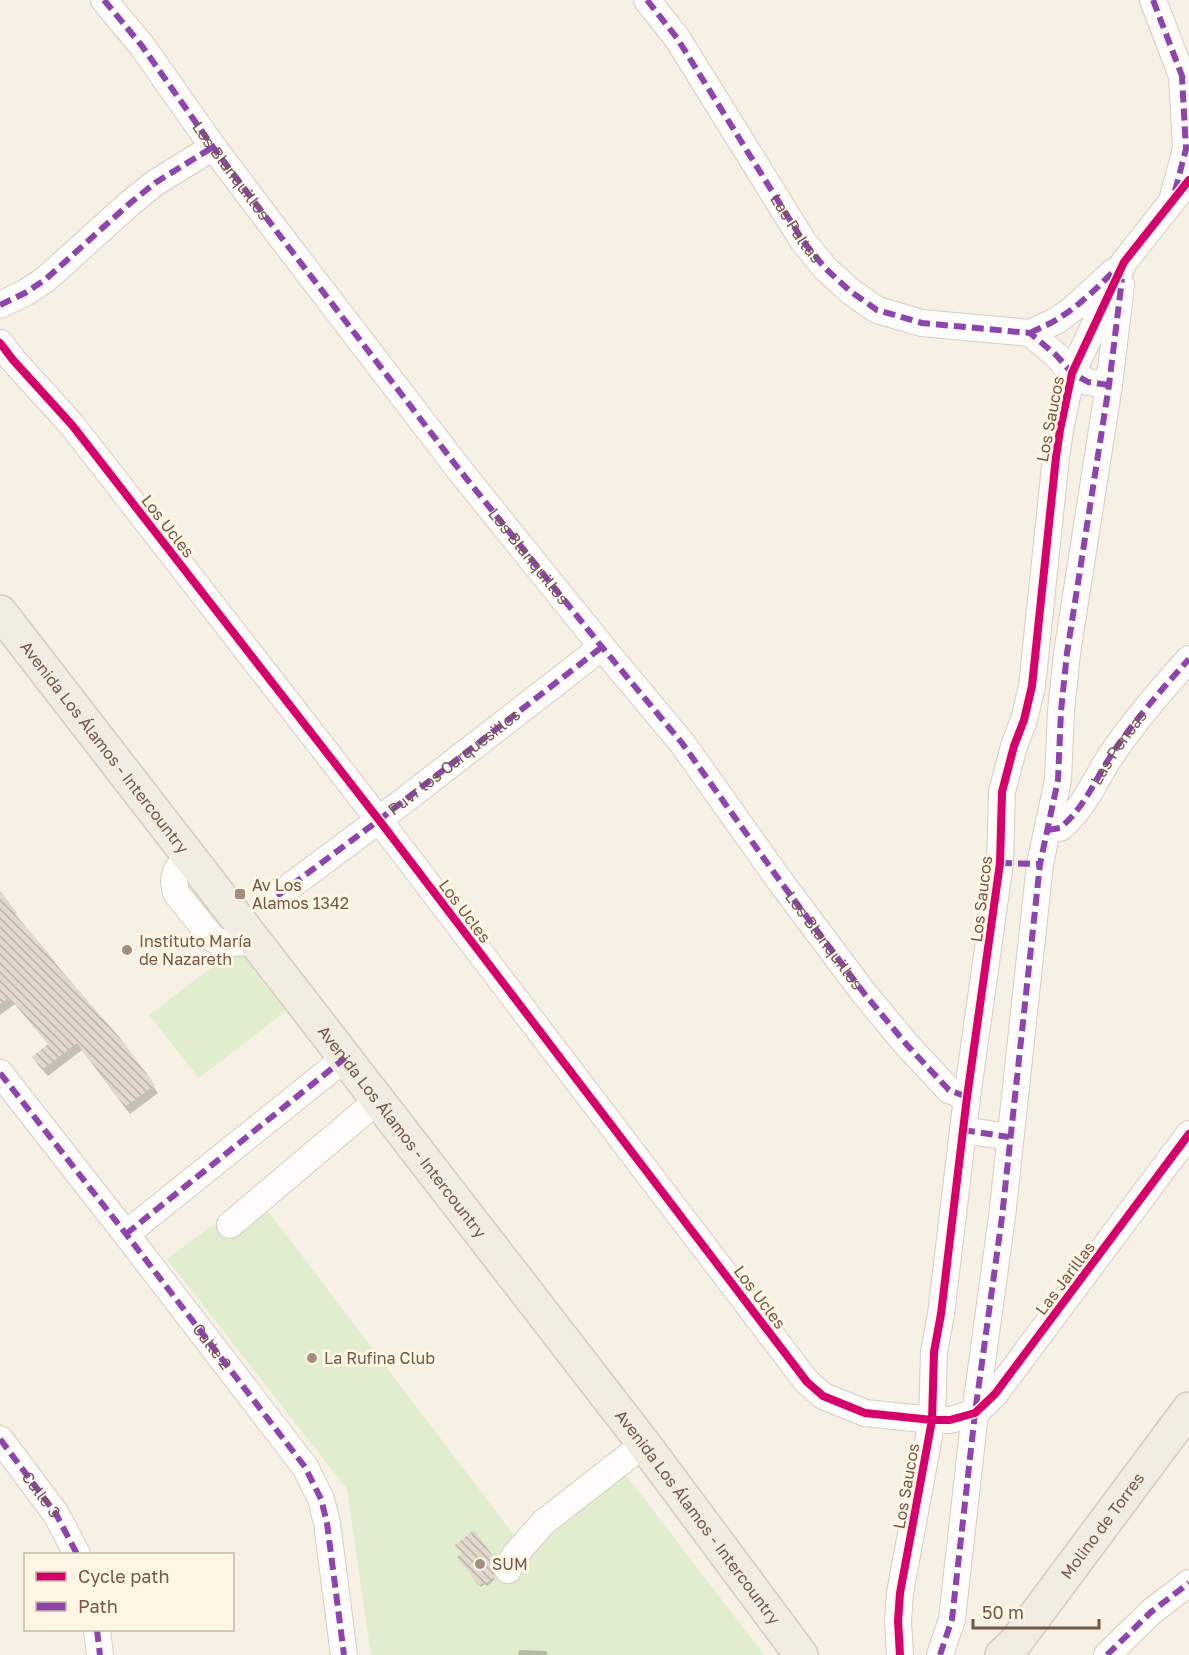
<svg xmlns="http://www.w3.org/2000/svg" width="1189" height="1655" viewBox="0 0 1189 1655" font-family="'Golos Text',sans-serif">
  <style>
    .garden { fill: #e0edcf }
    .shadow { fill: #0003 }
    .building { fill: url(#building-back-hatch) }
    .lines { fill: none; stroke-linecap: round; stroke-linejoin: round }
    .minor-casing { stroke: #d7cdc3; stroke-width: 28 }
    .major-casing { stroke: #d5cbc3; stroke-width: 36 }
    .minor { stroke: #fefdfb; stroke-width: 26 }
    .major { stroke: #f2ede2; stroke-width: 33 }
    .quiet { stroke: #8e44ad; stroke-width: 6; stroke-dasharray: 12 6; stroke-linecap: butt }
    .cycleway-casing { stroke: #fff5e5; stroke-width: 11 }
    .cycleway { stroke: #d6006c; stroke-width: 8 }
    .poi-dot { fill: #a28d7e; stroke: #fff5e5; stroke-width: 2 }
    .labels { text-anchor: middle; stroke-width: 6; stroke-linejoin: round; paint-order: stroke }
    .street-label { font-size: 16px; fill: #745746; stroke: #fff5e5 }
    .poi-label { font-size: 16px; fill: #745746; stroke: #fff5e5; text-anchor: start }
  </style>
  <defs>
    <pattern id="building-back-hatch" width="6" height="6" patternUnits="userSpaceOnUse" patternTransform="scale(1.5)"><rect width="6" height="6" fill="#e2d8cd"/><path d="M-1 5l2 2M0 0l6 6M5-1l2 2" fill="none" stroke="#bcb2a8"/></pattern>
  </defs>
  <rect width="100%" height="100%" fill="#f6f0e5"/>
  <path class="garden" d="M237 948 286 1011 199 1078 149 1015Z
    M255 1194 516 1538 613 1458 764 1655H371L347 1489 167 1259Z"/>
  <path class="shadow" d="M0 893 20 922 153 1086 158 1093 130 1114 82 1050 48 1076 38 1065 34 1057 49 1045 15 1004 0 1015Z
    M473 1533 496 1564 493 1574 495 1579 487 1586 485 1584 481 1587 459 1557 463 1554Z
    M519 1650 546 1651 548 1655H518Z"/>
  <path class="building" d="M0 891 17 913 15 914 56 962 55 963 120 1038 155 1085 125 1107 77 1043 43 1069 32 1057 48 1044 9 997 0 1004Z
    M474 1530 496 1560 493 1571 495 1577 485 1585 483 1583 479 1586 457 1557 462 1554 455 1545Z"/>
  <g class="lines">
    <defs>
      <g id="minor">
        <path id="s1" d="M104 0 142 46 213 147 284 241 458 468 602 647 682 743 780 881 863 992 907 1045 949 1090 967 1097"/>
        <path id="s2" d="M647 0 677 38 803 241 825 268 850 291 877 310 922 323 1030 333 1056 355 1072 373 1088 382 1109 385"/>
        <path d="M1153 0 1188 92"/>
        <path d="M1173 197 1186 149 1182 77"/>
        <path d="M0 305 25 293 46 279 129 204 155 183 213 147"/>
        <path d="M1030 333 1056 321 1074 308 1113 272"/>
        <path d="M0 343 13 360 72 425 379 820 807 1382 823 1396 865 1413 932 1420H950L975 1413 995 1394 1189 1134"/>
        <path d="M1048 830 1060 828C1084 808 1094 782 1110 757 1133 722 1161 690 1189 659"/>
        <path d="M188 856 176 871 174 881 176 893 213 939 222 943 254 942"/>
        <path id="s3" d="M277 896 379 820 602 647"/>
        <path d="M0 1073 126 1234 305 1467 321 1499 327 1523 344 1655"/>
        <path d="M963 1130 1009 1137"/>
        <path d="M230 1225 378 1100"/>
        <path d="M126 1234 345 1058"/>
        <path d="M0 1439 56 1514 77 1554"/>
        <path d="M508 1570 514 1556 544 1522 644 1444"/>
        <path d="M97 1630 100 1655"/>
        <path d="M900 1655 898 1621 900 1593 932 1420 934 1352 941 1314 967 1097 1000 863 1002 792 1014 746 1024 720 1032 686 1056 457 1060 430 1072 373 1124 262 1189 180"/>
        <path d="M940 1655 952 1619 954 1601 975 1413 1002 1217 1040 864 1058 780 1061 711 1067 653 1109 385 1121 285"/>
        <path d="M1107 1655 1151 1612 1189 1583"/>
      </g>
      <g id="major">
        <path id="s4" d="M0 612 644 1444 801 1655"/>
        <path id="s5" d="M1002 1655 1015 1643 1189 1409"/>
      </g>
    </defs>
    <use href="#minor" class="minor-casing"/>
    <use href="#major" class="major-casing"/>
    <use href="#minor" class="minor"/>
    <use href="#major" class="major"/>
    <g class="quiet">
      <path d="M104 0 142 46 213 147 284 241 458 468 602 647 682 743 780 881 863 992 907 1045 949 1090 967 1097"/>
      <path d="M647 0 677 38 803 241 825 268 850 291 877 310 922 323 1030 333 1056 355 1072 373 1088 382 1109 385"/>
      <path d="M1153 0 1184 81"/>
      <path d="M1175 191 1186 149 1182 77"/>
      <path d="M0 305 25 293 46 279 129 204 155 183 213 147"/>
      <path d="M1030 333C1039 328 1048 325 1056 320 1078 307 1097 288 1115 270"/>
      <path id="s6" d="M1048 830 1060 828C1084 808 1094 782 1110 757 1133 722 1161 690 1189 659"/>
      <path d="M1000 863 1040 864"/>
      <path d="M277 896 379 820 602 647"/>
      <path id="s7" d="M0 1073 126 1234 305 1467 321 1499 327 1523 344 1655"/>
      <path d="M963 1130 1009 1137"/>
      <path d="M126 1234 345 1058"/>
      <path id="s8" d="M0 1439 56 1514 77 1554"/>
      <path d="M97 1630 100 1655"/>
      <path d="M940 1655 952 1619 954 1601 975 1413 1002 1217 1040 864 1058 780 1061 711 1067 653 1109 385 1122 279"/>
      <path d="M1107 1655 1151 1612 1189 1583"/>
    </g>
    <defs>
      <path id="cycleway" d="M0 343 13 360 72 425 379 820 807 1382 823 1396 865 1413 932 1420H950L975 1413 995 1394 1189 1134
        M900 1655 898 1621 900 1593 932 1420 934 1352 941 1314 967 1097 1000 863 1002 792 1014 746 1024 720 1032 686 1056 457 1060 430 1072 373 1124 262 1189 180"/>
    </defs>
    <use href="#cycleway" class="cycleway-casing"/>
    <use href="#cycleway" class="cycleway"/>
  </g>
  <g class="poi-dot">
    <rect x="234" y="888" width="12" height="12" rx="3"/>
    <circle cx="127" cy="950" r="6"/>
    <circle cx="312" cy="1358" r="6"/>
    <circle cx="480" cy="1564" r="6"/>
  </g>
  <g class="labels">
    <g class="street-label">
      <text dy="6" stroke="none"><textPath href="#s1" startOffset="213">Los Blanquillos</textPath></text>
      <text dy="6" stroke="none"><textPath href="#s2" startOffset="273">Las Paltas</textPath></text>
      <text transform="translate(1050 419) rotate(-79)" y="6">Los Saucos</text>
      <text transform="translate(168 526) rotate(52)" y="6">Los Ucles</text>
      <text dy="6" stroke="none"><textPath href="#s1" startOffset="700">Los Blanquillos</textPath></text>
      <text dy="6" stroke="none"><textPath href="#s4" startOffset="171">Avenida Los Álamos - Intercountry</textPath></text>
      <text dy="6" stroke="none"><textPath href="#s6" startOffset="112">Las Pencas</textPath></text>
      <text dy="6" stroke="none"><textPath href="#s3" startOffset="222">Puvr los Carquesillos</textPath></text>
      <text transform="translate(981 899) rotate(-83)" y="6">Los Saucos</text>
      <text transform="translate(465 911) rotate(53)" y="6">Los Ucles</text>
      <text dy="6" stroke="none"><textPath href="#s1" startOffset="1185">Los Blanquillos</textPath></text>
      <text dy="6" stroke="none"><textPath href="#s4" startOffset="657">Avenida Los Álamos - Intercountry</textPath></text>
      <text transform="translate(1065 1278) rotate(-53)" y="6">Las Jarillas</text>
      <text transform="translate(760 1297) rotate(53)" y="6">Los Ucles</text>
      <text dy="6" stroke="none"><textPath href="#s7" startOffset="346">Calle 2</textPath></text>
      <text transform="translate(906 1486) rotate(-80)" y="6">Los Saucos</text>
      <text dy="6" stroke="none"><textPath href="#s8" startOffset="69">Calle 3</textPath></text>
      <text dy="6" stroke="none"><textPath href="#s4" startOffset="1143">Avenida Los Álamos - Intercountry</textPath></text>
      <text dy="6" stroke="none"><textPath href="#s5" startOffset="164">Molino de Torres</textPath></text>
    </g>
    <g class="poi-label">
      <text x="252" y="891">Av Los<tspan x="252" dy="18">Alamos 1342</tspan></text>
      <text x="139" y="947">Instituto María<tspan x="139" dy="18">de Nazareth</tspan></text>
      <text x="324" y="1364">La Rufina Club</text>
      <text x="492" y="1570">SUM</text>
    </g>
  </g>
  <rect x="24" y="1553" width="210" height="78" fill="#fff5e5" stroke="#c7b6a5" stroke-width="1.5"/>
  <rect x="36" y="1572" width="30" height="9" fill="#d6006c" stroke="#c7b6a5" stroke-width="1.5"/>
  <text x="78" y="1583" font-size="18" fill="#745746">Cycle path</text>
  <rect x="36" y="1602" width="30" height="9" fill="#8e44ad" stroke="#c7b6a5" stroke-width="1.5"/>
  <text x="78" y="1613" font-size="18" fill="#745746">Path</text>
  <path d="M973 1619v9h126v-9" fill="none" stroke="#745746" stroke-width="3"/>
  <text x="982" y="1619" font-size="18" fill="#745746" stroke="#fff5e5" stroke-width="4.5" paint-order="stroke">50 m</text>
</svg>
